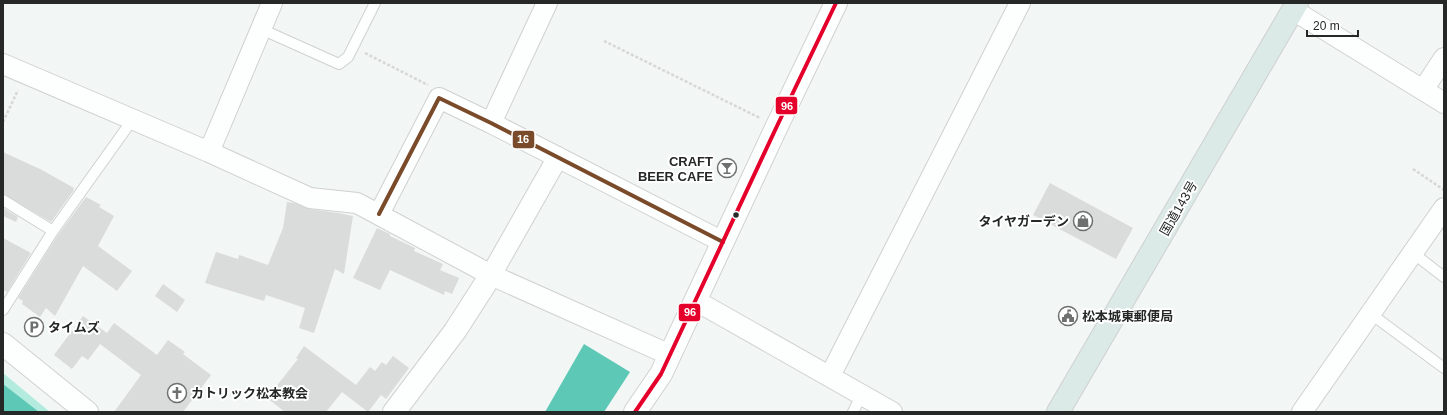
<svg xmlns="http://www.w3.org/2000/svg" width="1447" height="415" viewBox="0 0 1447 415" font-family="Helvetica,'Noto Sans JP',sans-serif">
  <style>
    .green { fill: #b3ecde }
    .water { fill: #5dc8b5 }
    .building { fill: #d9dcdb }
    .lines { fill: none; stroke-linecap: round; stroke-linejoin: round }
    .lane-casing { stroke: #cfd1d1; stroke-width: 12 }
    .street-casing { stroke: #cfd1d1; stroke-width: 22 }
    .secondary-casing { stroke: #cfd1d1; stroke-width: 24 }
    .highway-casing { stroke: #cfd1d0; stroke-width: 24 }
    .path { stroke: #d6d7d6; stroke-width: 2.5; stroke-dasharray: 3 2; stroke-linecap: butt }
    .lane { stroke: #fdfefe; stroke-width: 10 }
    .street { stroke: #fdfefe; stroke-width: 20 }
    .secondary { stroke: #fdfefe; stroke-width: 22 }
    .highway { stroke: #dbe9e7; stroke-width: 22 }
    .bus-1-casing { stroke: #fff; stroke-width: 7 }
    .bus-2-casing { stroke: #fff; stroke-width: 7 }
    .bus-1 { stroke: #7a4b2a; stroke-width: 4 }
    .bus-2 { stroke: #e4002b; stroke-width: 4 }
    .bus-dot { fill: #252827; stroke: #fff; stroke-width: 1.5 }
    .labels { text-anchor: middle; stroke-width: 4; stroke-linejoin: round; paint-order: stroke }
    .poi-label { font-size: 13px; font-weight: bold; fill: #252827; stroke: #fff; text-anchor: start }
    .street-label { font-size: 13px; fill: #252827; stroke: #fff }
    .line-badge { stroke: #fff; stroke-width: 1.5 }
    .badge-label { font-size: 11px; text-anchor: middle; font-weight: bold; fill: #fff }
  </style>
  <rect width="100%" height="100%" fill="#f2f6f5"/>
  <path class="green" d="M3 373 50 412H3Z"/>
  <path class="water" d="M584 344 630 372 604 412H545Z
    M3 384 39 412H3Z"/>
  <path class="building" d="M3 152 42 170 74 188 73 190H74L51 222 3 194Z
    M1050 183 1133 228 1116 259 1033 215Z
    M86 197 101 205 99 207 114 216 98 246 132 271 117 291 83 266 55 316 46 308 40 317 22 304 23 301 18 298 58 235Z
    M287 202 294 203 309 209 338 213 353 216 344 274 335 269 314 333 299 328 305 308 266 295 264 301 205 283 216 252 238 259 239 255 268 265 283 228Z
    M3 208 18 217 16 222 3 216Z
    M377 228 390 234V236L415 248 414 251 443 264 440 270 459 278 452 294 445 291 444 295 390 270 380 290 353 278Z
    M3 238 31 253 7 292 3 290Z
    M163 284 185 300 177 312 155 296Z
    M83 316 107 333 114 323 157 355 168 340 185 352 183 354 211 375 183 412H114L141 375 100 344 88 360 82 356 72 369 54 355Z
    M304 346 356 385 370 367 375 371 382 362 386 365 393 356 409 368 386 399 381 395 368 412 342 392 326 412H285L267 398 298 359 296 358Z"/>
  <g class="lines">
    <defs>
      <path id="lane" d="M261 29 339 64 348 57 375 3
        M3 200 53 231
        M1413 253 1444 277
        M3 310 53 231 133 119
        M1371 314 1444 368
        M853 412 862 394"/>
      <path id="street" d="M1293 10 1444 103
        M3 64 209 152 310 198 357 203 491 275 670 355
        M1423 90 1444 58
        M491 123 547 3
        M209 152 272 3
        M379 214 439 98 491 123 723 242
        M491 275 558 157
        M695 301 707 307 892 412
        M830 376 1020 3
        M1302 412 1444 208"/>
      <path id="secondary" d="M3 344 87 412
        M394 412 455 331 491 275
        M635 412 661 374 777 126 836 3"/>
      <path id="highway" d="M1058 412 1297 3"/>
    </defs>
    <use href="#lane" class="lane-casing"/>
    <use href="#street" class="street-casing"/>
    <use href="#secondary" class="secondary-casing"/>
    <use href="#highway" class="highway-casing"/>
    <path class="path" d="M604 41 760 118
      M365 53 428 85
      M3 122 18 90
      M1413 169 1444 190"/>
    <use href="#lane" class="lane"/>
    <use href="#street" class="street"/>
    <use href="#secondary" class="secondary"/>
    <use href="#highway" class="highway"/>
    <defs>
      <path id="bus-1" d="M379 214 439 98 491 123 723 242"/>
      <path id="bus-2" d="M635 412 661 374 777 126 836 3"/>
    </defs>
    <use href="#bus-1" class="bus-1-casing"/>
    <use href="#bus-2" class="bus-2-casing"/>
    <use href="#bus-1" class="bus-1"/>
    <use href="#bus-2" class="bus-2"/>
  </g>
  <defs>
    <symbol id="bar-ring" viewBox="-11 -11 22 22"><circle r="9.5" fill="#fff" stroke="#6d706f" stroke-width="1.5"/><path d="M-6-5H6L.8 .8V4.5H3.5V6h-7V4.5H-.8V.8Z" fill="#6d706f"/></symbol>
    <symbol id="shop-ring" viewBox="-11 -11 22 22"><circle r="9.5" fill="#fff" stroke="#6d706f" stroke-width="1.5"/><path d="M-5-2.5h2.3a2.7 3.5 0 0 1 5.4 0H5L5.5 6h-11ZM-1.5-2.5h3a1.5 2.3 0 0 0-3 0Z" fill="#6d706f"/></symbol>
    <symbol id="civic-ring" viewBox="-11 -11 22 22"><circle r="9.5" fill="#fff" stroke="#6d706f" stroke-width="1.5"/><path d="M-.6-6.5H3V-4.5H.6V-3L4-1V1h2V6H-6V1h2V-1L-.6-3ZM-1.2 2.5V6h2.4V2.5Z" fill="#6d706f"/></symbol>
    <symbol id="parking-ring" viewBox="-11 -11 22 22"><circle r="9.5" fill="#fff" stroke="#6d706f" stroke-width="1.5"/><path d="M-3.5-5.5H1a3.5 3.5 0 0 1 0 7H-1V5.5H-3.5ZM-1-3.4V-.6H.8a1.4 1.4 0 0 0 0-2.8Z" fill="#6d706f"/></symbol>
    <symbol id="church-ring" viewBox="-11 -11 22 22"><circle r="9.5" fill="#fff" stroke="#6d706f" stroke-width="1.5"/><path d="M-1.2-6h2.4v3.5h3.3v2.4h-3.3V6h-2.4V-.1h-3.3v-2.4h3.3Z" fill="#6d706f"/></symbol>
  </defs>
  <g fill-rule="evenodd">
    <use href="#bar-ring" x="716" y="157" width="22" height="22"/>
    <use href="#shop-ring" x="1072" y="210" width="22" height="22"/>
    <use href="#civic-ring" x="1057" y="305" width="22" height="22"/>
    <use href="#parking-ring" x="23" y="316" width="22" height="22"/>
    <use href="#church-ring" x="166" y="382" width="22" height="22"/>
  </g>
  <circle class="bus-dot" cx="736" cy="215" r="3.5"/>
  <g class="labels">
    <g class="poi-label">
      <text x="713" y="166" text-anchor="end">CRAFT<tspan x="713" dy="15">BEER CAFE</tspan></text>
      <text x="1069" y="226" text-anchor="end">タイヤガーデン</text>
      <text x="1082" y="321">松本城東郵便局</text>
      <text x="48" y="332">タイムズ</text>
      <text x="191" y="398">カトリック松本教会</text>
    </g>
    <g class="street-label">
      <text transform="translate(1178 208) rotate(-60)" y="5">国道143号</text>
    </g>
  </g>
  <g class="line-badge">
    <rect x="775" y="96" width="23" height="19" rx="4" fill="#e4002b"/>
    <rect x="512" y="130" width="23" height="19" rx="4" fill="#7a4b2a"/>
    <rect x="678" y="303" width="23" height="19" rx="4" fill="#e4002b"/>
  </g>
  <g class="badge-label">
    <text x="787" y="110">96</text>
    <text x="523" y="143">16</text>
    <text x="690" y="316">96</text>
  </g>
  <rect width="1447" height="415" fill="none" stroke="#252827" stroke-width="8"/>
  <path d="M1307 30v6h51v-6" fill="none" stroke="#252827" stroke-width="2"/>
  <text x="1313" y="30" font-size="12" fill="#252827" stroke="#ffffff" stroke-width="3" paint-order="stroke">20 m</text>
</svg>
